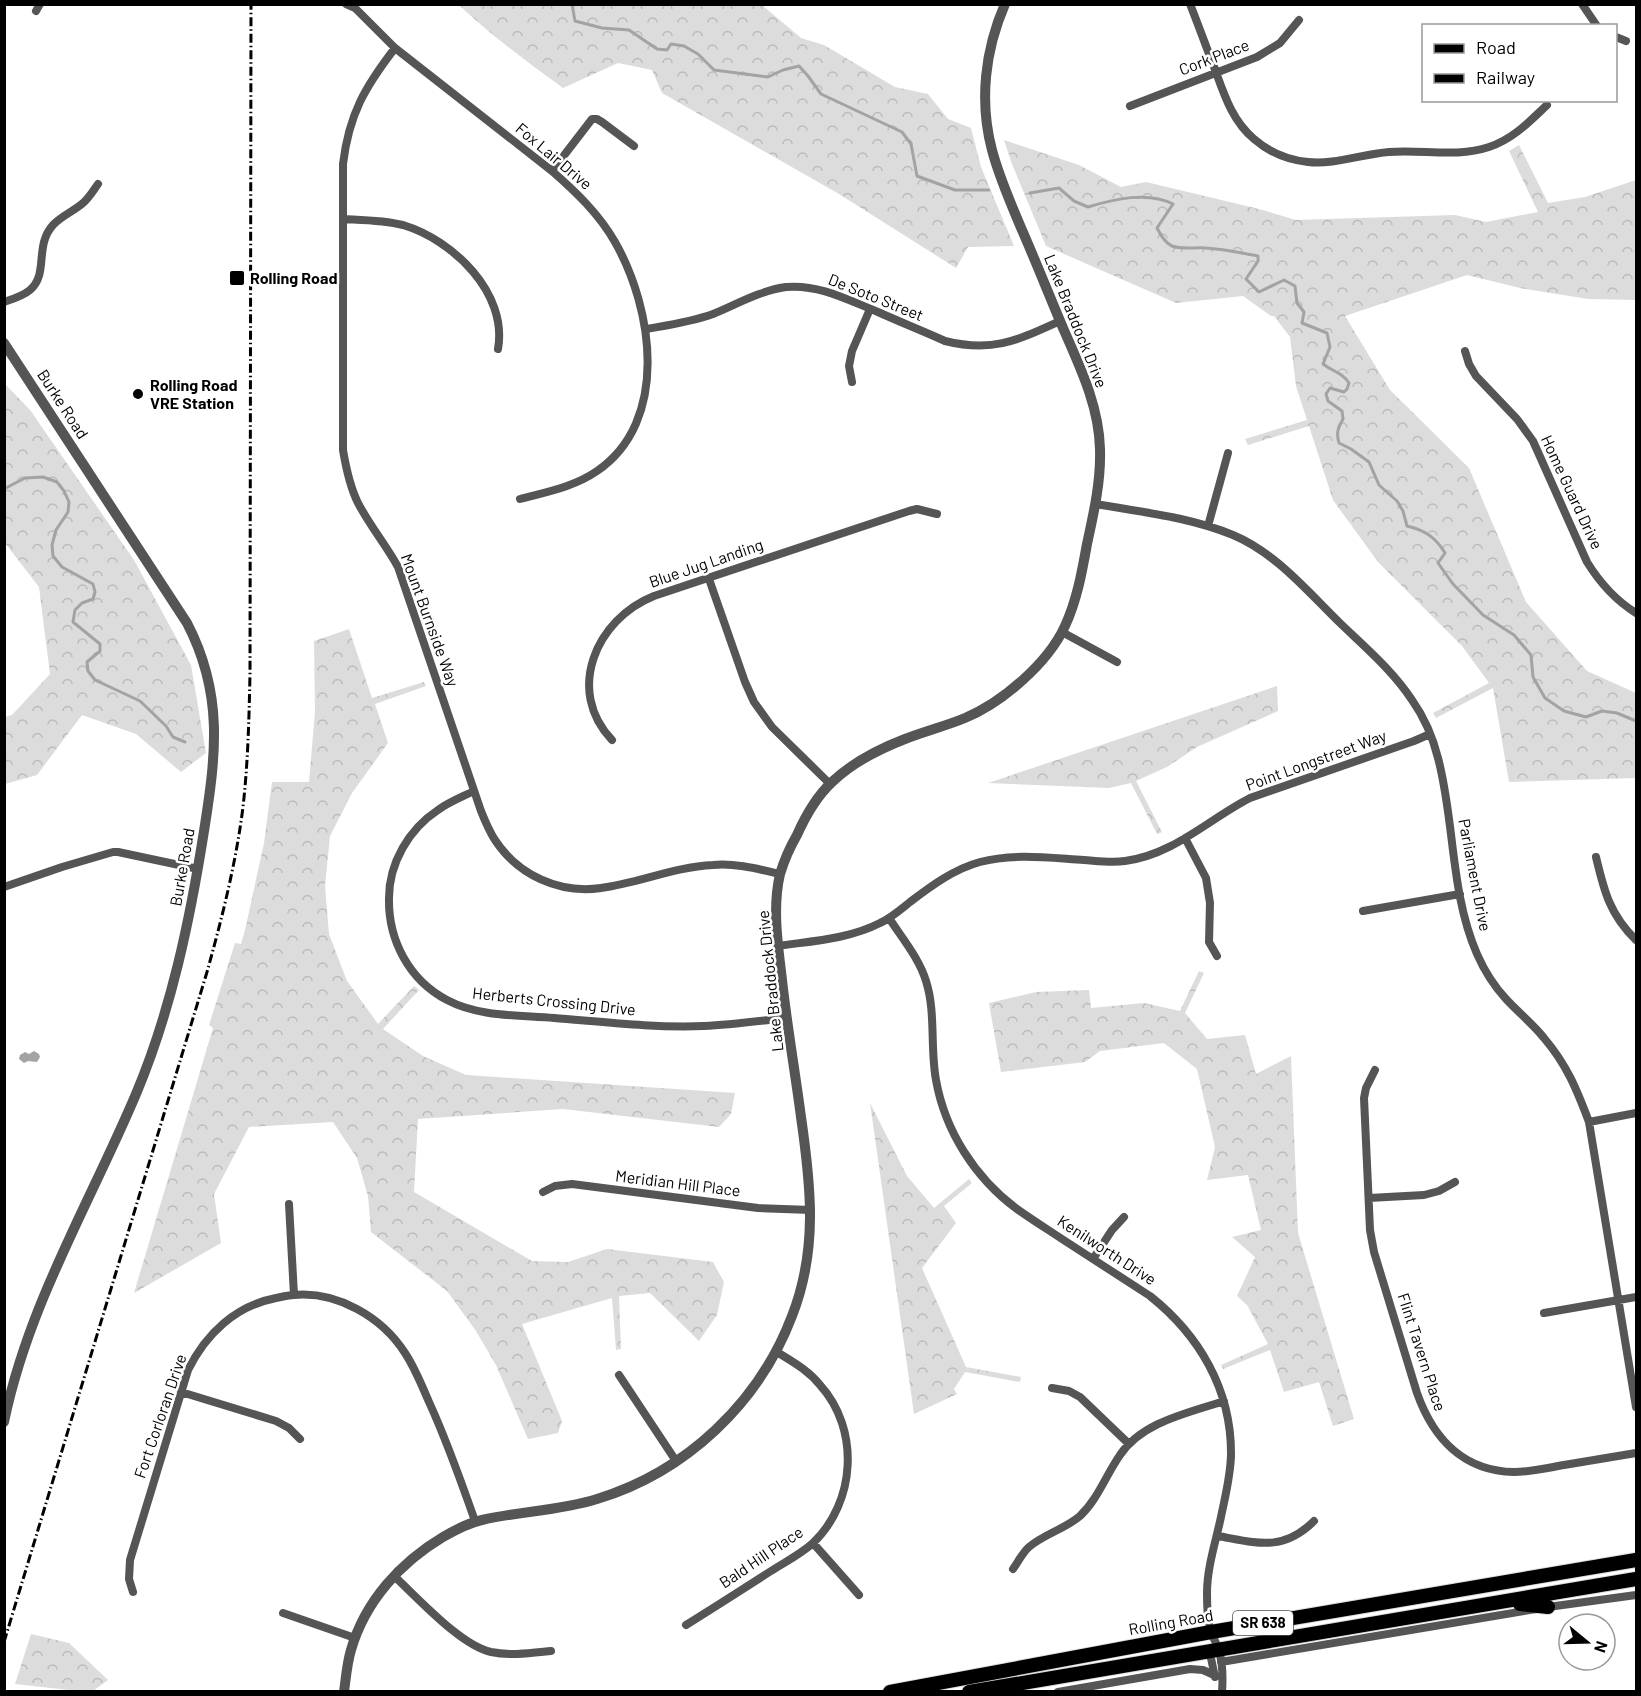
<svg xmlns="http://www.w3.org/2000/svg" width="1641" height="1696" viewBox="0 0 1641 1696" font-family="Barlow,sans-serif">
  <style>
    .forest { fill: url(#forest-crowns) }
    .water { fill: #a3a3a3 }
    .lines { fill: none; stroke-linecap: round; stroke-linejoin: round }
    .stream { stroke: #a3a3a3; stroke-width: 3 }
    .primary-casing { stroke: #dbdbdb; stroke-width: 16 }
    .minor { stroke: #555; stroke-width: 8 }
    .tertiary { stroke: #555; stroke-width: 10 }
    .primary { stroke: #000; stroke-width: 14 }
    .rail { stroke: #000; stroke-width: 3; stroke-dasharray: 9 3 1.5 3; stroke-linecap: butt }
    .poi-dot { fill: #000; stroke: #fff; stroke-width: 2 }
    .labels { text-anchor: middle; stroke-width: 5; stroke-linejoin: round; paint-order: stroke }
    .shield { fill: #fff; stroke: #4c4c4c; stroke-width: 1.5 }
    .shield-label { font-size: 15px; font-weight: bold; fill: #000 }
    .street-label { font-size: 16px; fill: #000; stroke: #fff }
    .poi-label { font-size: 16px; font-weight: bold; fill: #000; stroke: #fff; text-anchor: start }
  </style>
  <defs>
    <pattern id="forest-crowns" width="20" height="18" patternUnits="userSpaceOnUse" patternTransform="scale(1.5)"><rect width="20" height="18" fill="#dcdcdc"/><path d="M2 6a3 3 0 1 1 6 0M12 15a3 3 0 1 1 6 0" fill="none" stroke="#bbb"/></pattern>
  </defs>
  <rect width="100%" height="100%" fill="#fff"/>
  <path class="forest" d="M459 5H762L801 38 824 45 895 87 928 94 948 119 971 128 981 167 1014 246 968 247 956 268 839 194 662 93 652 70 618 63 563 88C527 62 491 35 459 5Z
    M1004 140 1079 165 1121 187 1146 182 1259 209 1296 220 1455 215 1486 222 1538 212 1509 151 1519 145 1548 203 1585 197 1636 180V300L1588 299 1520 288 1467 275 1345 316 1390 390 1469 468 1526 602 1587 671 1636 693V778L1509 782 1493 688 1436 718 1433 713 1489 683 1462 646 1378 562 1333 500 1309 426 1248 445 1245 439 1307 420 1296 386 1290 337 1274 316H1271L1243 296 1176 303 1046 246 1012 164Z
    M5 384 30 410 134 560 191 665 206 753 181 772 136 734 82 715 37 775 5 784V717L12 715 50 674 39 587 5 543Z
    M349 629 372 698 424 682 426 686 375 704 388 743 352 793 330 836 325 886 329 934 347 981 378 1024 414 986 419 990 383 1029 423 1056 466 1075 735 1093 731 1114 719 1127 563 1109 418 1119 414 1192 532 1261 568 1262 607 1249 713 1262 724 1282 717 1315 699 1341 650 1293 619 1296 621 1349 616 1350 612 1298 522 1324 562 1421 558 1433 528 1439 496 1365 476 1331 447 1291 371 1232 368 1196 357 1158 333 1122 249 1127 214 1194 221 1243 134 1293 213 1028 209 1025 235 943 241 944 245 930 264 843 272 782H309L315 712 314 641Z
    M1277 686 1278 711 1197 747 1167 767 1136 781 1162 832 1157 834 1131 783 1109 788 988 783Z
    M1199 971 1204 973 1185 1013 1207 1039 1245 1035 1256 1074 1291 1056 1298 1233 1354 1419 1333 1426 1319 1382 1284 1392 1270 1350 1223 1369 1221 1365 1268 1344 1247 1305 1237 1296 1255 1257 1232 1237 1261 1230 1248 1175 1207 1180 1215 1147 1197 1069 1164 1043 1100 1051 1085 1062 1001 1072 989 1003 1036 992 1089 990 1091 1008 1144 1003 1180 1011Z
    M870 1103 907 1176 934 1208 969 1179 972 1183 944 1206 956 1223 922 1268 966 1367 1021 1377 1020 1382 965 1372 954 1389 957 1394 914 1414Z
    M31 1634 69 1643 108 1680 93 1691H78L15 1684Z"/>
  <path class="water" d="M34 1051 39 1054 40 1057 37 1062 28 1061 24 1063 19 1059 20 1055 25 1052 29 1054Z"/>
  <g class="lines">
    <path class="stream" d="M572 4 575 21 602 28 629 30 657 49 667 50 671 44 684 46 698 54 714 70 768 77 783 70 799 66 808 76 821 94 902 132 911 144 917 176 955 190H989
      M1030 193 1059 188 1074 201 1088 207C1114 199 1148 191 1173 204L1157 228C1160 234 1165 243 1172 246 1183 250 1194 247 1206 248 1224 249 1241 253 1258 256V261L1246 279 1259 292 1284 280 1295 286 1297 303 1304 312 1302 323 1327 333 1330 347 1323 364C1333 372 1342 372 1349 383L1347 389 1344 392 1330 388 1326 394 1328 401 1342 411 1343 419C1338 428 1336 433 1339 443L1351 449 1369 462 1379 485 1397 501 1403 511 1407 526C1425 530 1436 538 1445 553L1438 563 1453 584 1483 615 1514 635 1531 655 1533 677 1545 698 1564 711 1586 717 1602 711 1617 713 1636 721
      M4 489 25 478 43 477 57 482 64 491 69 502 68 512 56 530 52 545 53 556 62 567 93 584 95 592 93 599 82 603 75 610 73 622 100 644V651L87 662 88 671 95 680 140 701 166 726 173 737 185 742"/>
    <defs>
      <path id="primary" d="M1520 1604 1548 1607
        M890 1692 1211 1632 1636 1560
        M969 1692 1636 1579"/>
    </defs>
    <use href="#primary" class="primary-casing"/>
    <path class="minor" d="M346 4 355 8 395 48 552 171C576 192 599 214 615 242 653 309 670 421 597 471 574 487 546 492 520 499
      M1190 4C1198 24 1205 44 1213 64 1223 91 1231 120 1254 139 1269 152 1288 160 1308 162 1334 165 1362 154 1389 152 1422 149 1456 158 1489 147 1513 139 1529 122 1547 105
      M1582 4 1597 26
      M36 11 40 4
      M1616 37 1626 41
      M395 48C365 87 349 114 343 164V450C346 468 350 487 358 503 370 526 386 545 398 567L481 811C485 821 489 831 495 840 518 875 559 894 601 888 639 883 674 867 713 865 736 863 758 869 780 874
      M1130 106 1257 57 1280 43 1299 20
      M552 171 592 119H597L602 122 634 146
      M343 219C363 220 383 220 403 225 453 240 508 293 498 349
      M4 302C13 299 23 296 30 290 49 274 34 246 53 225 61 216 74 211 83 203 89 198 93 191 98 184
      M646 329C669 325 691 322 713 314 735 305 762 290 786 287 819 284 848 300 878 312 900 322 923 331 945 341 993 353 1018 340 1060 321
      M1465 351 1469 364 1476 376 1517 419 1533 441 1587 562C1600 583 1615 600 1636 613
      M852 382 849 366 852 351 870 309
      M1096 504C1141 512 1190 517 1233 535 1276 553 1308 592 1341 624 1366 648 1393 671 1412 700 1424 717 1433 738 1438 758 1455 822 1450 892 1477 954 1484 970 1494 986 1506 999 1519 1013 1533 1024 1544 1038 1567 1065 1577 1090 1589 1122L1636 1407
      M1208 526 1228 453
      M709 579 745 682 754 702 772 727 830 784
      M1062 632 1117 662
      M612 740C565 691 596 619 654 596L909 511 917 509 937 514
      M474 791C462 797 449 802 438 810 409 829 389 863 389 898 388 940 409 980 447 1000 479 1017 518 1015 554 1018 604 1022 654 1028 704 1026 731 1025 759 1021 786 1018
      M1185 838 1206 878 1210 903 1209 942 1217 956
      M1596 857C1604 891 1610 915 1636 940
      M4 887 62 867 113 852H118L198 869
      M1363 911 1460 894
      M889 918C902 938 919 958 926 981 936 1012 930 1048 936 1080 945 1131 975 1178 1017 1209 1031 1219 1047 1229 1062 1239 1091 1258 1121 1277 1150 1296 1199 1335 1231 1389 1231 1453 1231 1473 1226 1493 1222 1512 1217 1538 1207 1566 1207 1593 1207 1605 1207 1618 1210 1629 1212 1637 1217 1643 1219 1651 1223 1664 1223 1678 1222 1692
      M778 946C812 941 849 939 880 923 891 918 900 910 910 902 931 886 954 869 980 862 1014 853 1050 858 1084 860 1098 861 1112 863 1125 861 1173 855 1209 819 1250 798L1414 741 1430 734
      M1375 1070 1366 1088 1364 1098 1370 1230 1374 1252 1417 1393C1433 1438 1463 1471 1514 1472 1530 1472 1547 1468 1564 1465 1588 1461 1612 1457 1636 1453
      M1589 1122 1636 1113
      M543 1192 555 1186 572 1184 758 1208 811 1210
      M1369 1198 1424 1195 1439 1191 1455 1182
      M289 1204 294 1295
      M1093 1259 1112 1230 1124 1217
      M1544 1313 1636 1297
      M619 1375 676 1461
      M1052 1388 1069 1391 1080 1397 1129 1444
      M181 1392 276 1421 289 1428 300 1439
      M1218 1536C1257 1543 1283 1552 1314 1521
      M813 1543 859 1595
      M1013 1569C1018 1562 1023 1552 1029 1547 1044 1534 1065 1529 1080 1516 1098 1499 1106 1475 1120 1455 1142 1422 1188 1413 1224 1401
      M394 1576C418 1598 460 1645 491 1652 511 1656 531 1653 551 1651
      M133 1592 129 1579 130 1560 188 1370C206 1334 235 1306 276 1298 282 1297 288 1295 294 1295 337 1291 382 1317 405 1353 415 1368 422 1386 429 1402 447 1441 461 1481 475 1521
      M283 1613 355 1638
      M686 1625C715 1607 743 1589 771 1571 785 1562 801 1554 813 1543 856 1502 860 1429 820 1385 808 1370 793 1362 777 1352
      M1209 1649 1215 1677
      M1221 1662 1548 1607 1636 1595
      M1058 1692 1190 1669 1203 1670 1214 1675"/>
    <path class="tertiary" d="M4 343 187 623C224 694 216 755 204 831 190 920 171 1011 136 1094 90 1203 28 1305 4 1422
      M344 1692C346 1677 347 1663 351 1650 365 1601 401 1562 443 1537 455 1530 468 1523 482 1520 520 1511 559 1511 597 1499 686 1472 759 1403 792 1316 818 1250 811 1186 801 1117 795 1071 787 1026 782 980 778 945 772 909 780 874 784 861 790 847 797 835 805 817 817 796 832 782 852 763 879 749 905 739 925 731 946 726 965 718 1003 702 1048 663 1065 626 1077 600 1082 572 1087 544 1094 512 1101 481 1100 449 1099 406 1080 367 1063 328 1049 295 1036 262 1022 230 1011 204 999 177 992 150 979 101 985 50 1005 4"/>
    <use href="#primary" class="primary"/>
    <path class="rail" d="M4 1642 207 972C222 918 236 863 243 807 248 763 249 719 250 674L251 4"/>
  </g>
  <g class="poi-dot">
    <rect x="229" y="270" width="16" height="16" rx="3"/>
    <circle cx="138" cy="394" r="6"/>
  </g>
  <g class="labels">
    <rect class="shield" x="1233" y="1611" width="60" height="24" rx="4.5"/>
    <g class="shield-label">
      <text x="1263" y="1628">SR 638</text>
    </g>
    <g class="street-label">
      <text transform="translate(1214 57) rotate(-21)" y="6">Cork Place</text>
      <text transform="translate(554 156) rotate(40)" y="6">Fox Lair Drive</text>
      <text transform="translate(876 297) rotate(22)" y="6">De Soto Street</text>
      <text transform="translate(1076 321) rotate(68)" y="6">Lake Braddock Drive</text>
      <text transform="translate(63 404) rotate(57)" y="6">Burke Road</text>
      <text transform="translate(1572 492) rotate(65)" y="6">Home Guard Drive</text>
      <text transform="translate(706 563) rotate(-19)" y="6">Blue Jug Landing</text>
      <text transform="translate(430 620) rotate(70)" y="6">Mount Burnside Way</text>
      <text transform="translate(1316 760) rotate(-20)" y="6">Point Longstreet Way</text>
      <text transform="translate(182 867) rotate(-80)" y="6">Burke Road</text>
      <text transform="translate(1475 875) rotate(79)" y="6">Parliament Drive</text>
      <text transform="translate(770 981) rotate(-96)" y="6">Lake Braddock Drive</text>
      <text transform="translate(554 1001) rotate(6)" y="6">Herberts Crossing Drive</text>
      <text transform="translate(678 1183) rotate(7)" y="6">Meridian Hill Place</text>
      <text transform="translate(1107 1250) rotate(33)" y="6">Kenilworth Drive</text>
      <text transform="translate(1422 1352) rotate(72)" y="6">Flint Tavern Place</text>
      <text transform="translate(160 1416) rotate(-71)" y="6">Fort Corloran Drive</text>
      <text transform="translate(761 1557) rotate(-34)" y="6">Bald Hill Place</text>
      <text transform="translate(1171 1622) rotate(-10)" y="6">Rolling Road</text>
    </g>
    <g class="poi-label">
      <text x="250" y="284">Rolling Road</text>
      <text x="150" y="391">Rolling Road<tspan x="150" dy="18">VRE Station</tspan></text>
    </g>
  </g>
  <rect width="1641" height="1696" fill="none" stroke="#000000" stroke-width="12"/>
  <rect x="1422" y="24" width="195" height="78" fill="#ffffff" stroke="#999999" stroke-width="1.5"/>
  <rect x="1434" y="44" width="30" height="9" fill="#000000" stroke="#999999" stroke-width="1.5"/>
  <text x="1476" y="54" font-size="18" fill="#000000">Road</text>
  <rect x="1434" y="74" width="30" height="9" fill="#000000" stroke="#999999" stroke-width="1.5"/>
  <text x="1476" y="84" font-size="18" fill="#000000">Railway</text>
  <g transform="translate(1587 1642) rotate(109)"><circle r="28" fill="#ffffff" stroke="#999999" stroke-width="1.5"/>
  <path d="M0-4.5L10 22L0 15L-10 22Z" fill="#000000"/>
  <text y="-9" font-size="16" font-weight="bold" text-anchor="middle" fill="#000000">N</text>
  </g>
</svg>
